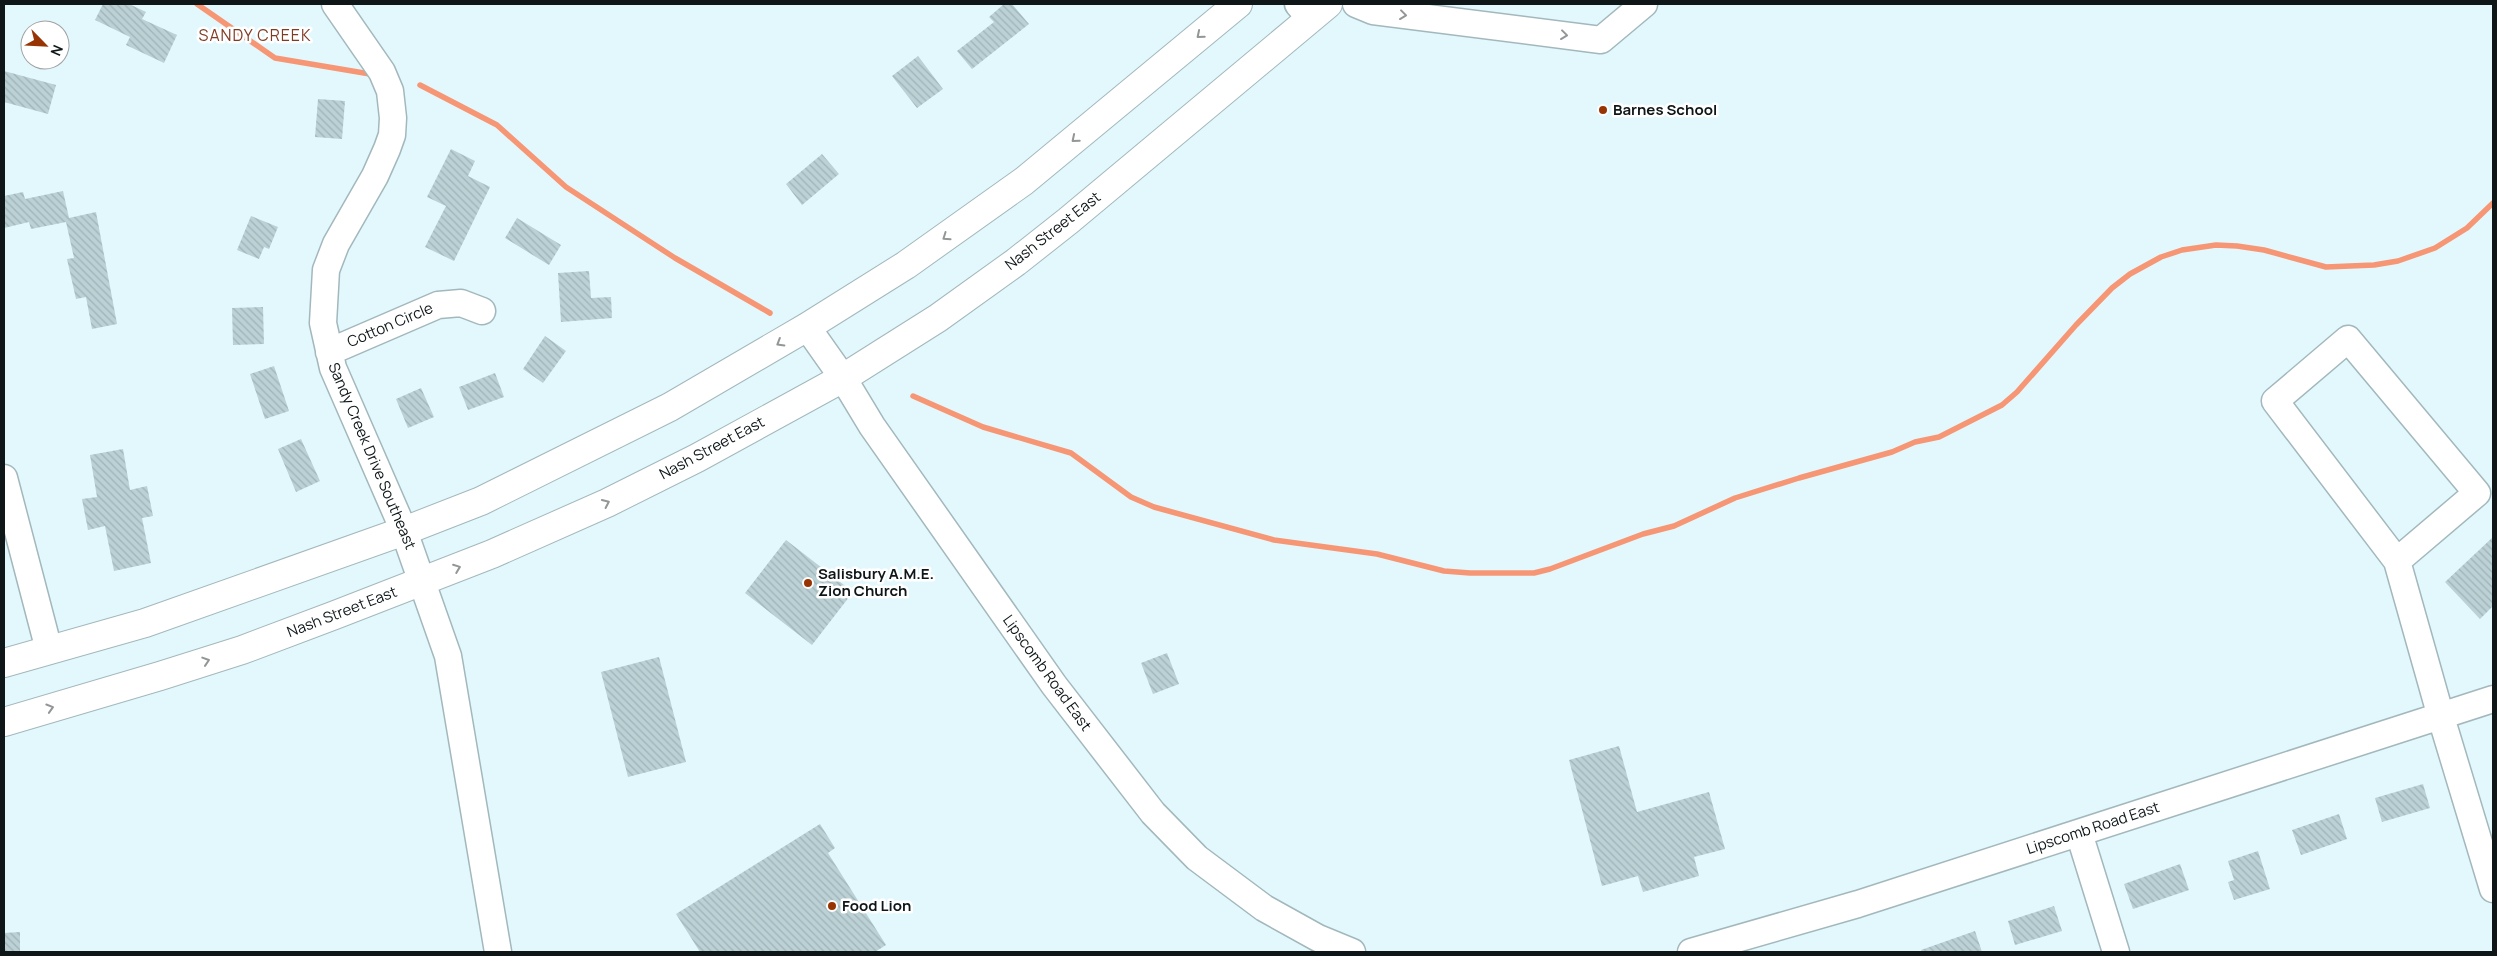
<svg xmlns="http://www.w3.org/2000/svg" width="2497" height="956" viewBox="0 0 2497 956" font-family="Manrope,sans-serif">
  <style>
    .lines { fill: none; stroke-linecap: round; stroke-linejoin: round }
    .stream { stroke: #f69675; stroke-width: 5.5 }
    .building { fill: url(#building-back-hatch) }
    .minor-casing { stroke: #a3b8bc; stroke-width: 29 }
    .major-casing { stroke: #a3b8bc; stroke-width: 30 }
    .minor { stroke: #fff; stroke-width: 26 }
    .major { stroke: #fff; stroke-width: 28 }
    .oneway { stroke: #939697 }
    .poi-dot { fill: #983304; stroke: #fff; stroke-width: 2 }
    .labels { text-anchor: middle; stroke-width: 5; stroke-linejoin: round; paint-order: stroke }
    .poi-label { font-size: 15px; font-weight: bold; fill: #0e1618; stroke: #fff; text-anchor: start }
    .street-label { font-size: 15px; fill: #0e1618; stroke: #fff }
    .neighbourhood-label { font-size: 16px; letter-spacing: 1px; fill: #7f3c24; stroke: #fff }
  </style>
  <defs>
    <pattern id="building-back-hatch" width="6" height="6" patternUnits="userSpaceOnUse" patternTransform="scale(1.25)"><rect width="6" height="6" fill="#bbd1d5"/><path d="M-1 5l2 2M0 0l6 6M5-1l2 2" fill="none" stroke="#a0b3b6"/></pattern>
  </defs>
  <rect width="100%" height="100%" fill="#e2f8fc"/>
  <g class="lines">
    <path class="stream" d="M197 4 275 58 370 74
      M420 85 497 125 566 187 675 258 770 313
      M913 396 983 427 1071 453 1131 497 1154 507 1274 540 1377 554 1444 571 1470 573H1534L1550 569 1643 534 1674 526 1735 498 1799 478 1892 452 1915 442 1939 437 2002 405 2017 392 2076 325 2112 288 2130 274 2161 257 2182 250 2216 245 2237 246 2264 250 2326 267 2374 265 2398 261 2435 248 2467 228 2493 203"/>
  </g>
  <path class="building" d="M103 4H129L146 12 142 19 177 35 164 63 126 45 130 37 95 20Z
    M1004 4H1012L1029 24 972 69 957 51 994 22 989 17Z
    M918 56 943 89 917 108 892 76Z
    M4 71 56 85 48 114 4 102Z
    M318 99 345 101 342 139 315 137Z
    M451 149 475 161 468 176 490 187 454 261 425 247 446 206 427 197Z
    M822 154 839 174 802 205 786 184Z
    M63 191 69 218 96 212 117 324 92 329 86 297 76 299 67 259 74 258 66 222 31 229 29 222 4 228V196L23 192 25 199Z
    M251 216 278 227 269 249 264 247 259 259 237 250Z
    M517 218 561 245 549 265 505 238Z
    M589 271 591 298 611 297 612 318 561 322 558 273Z
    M263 307 264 344 233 345 232 308Z
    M545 336 566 351 543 383 523 369Z
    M274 366 289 411 265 419 250 374Z
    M495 373 504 397 468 410 459 387Z
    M421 388 434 417 408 428 396 399Z
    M301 439 320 481 296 492 278 449Z
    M123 449 130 490 147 486 153 516 142 518 151 563 114 571 105 526 88 530 82 499 97 497 90 455Z
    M2493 537V606L2480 619 2445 582Z
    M786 540 853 592 812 645 745 593Z
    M1167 653 1179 684 1153 694 1141 663Z
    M659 657 686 762 628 777 601 672Z
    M1619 746 1637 812 1709 792 1725 849 1694 857 1699 876 1643 892 1638 876 1602 886 1569 760Z
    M2423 784 2430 808 2382 822 2375 798Z
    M2339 814 2347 839 2301 855 2292 830Z
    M820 824 835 848 828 853 886 945 875 952H700L676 914Z
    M2258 851 2270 889 2234 900 2228 882 2234 880 2228 861Z
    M2180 864 2189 890 2133 909 2124 884Z
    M2054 906 2062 931 2015 945 2008 921Z
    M1975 931 1982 952H1922L1921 950Z
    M20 932V952H4V933Z"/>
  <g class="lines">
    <defs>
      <path id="minor" d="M335 4 382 72 390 91 393 118 392 135 387 149 375 176 336 244 326 270 323 323 333 368 404 531 448 656 498 952
        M1298 4 1310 18
        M1356 4 1373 11 1601 40 1644 4
        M807 327 843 378 872 426 1054 685 1153 813 1197 858 1264 908 1318 938 1352 952
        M329 352 438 305 461 303 482 311
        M4 478 49 650
        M2397 561 2477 493 2348 339 2275 401 2397 561 2441 717 2493 889
        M2079 833 2116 952
        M1691 952 1858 904 2493 699"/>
      <path id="major" d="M4 663 145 623 404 531 481 501 670 407 807 327 906 265 1024 181 1238 4
        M4 722 160 676 242 650 335 615 492 554 607 503 697 458 843 378 938 318 1016 262 1068 221 1328 4"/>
    </defs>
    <use href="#minor" class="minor-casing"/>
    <use href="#major" class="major-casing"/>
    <use href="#minor" class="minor"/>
    <use href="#major" class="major"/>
  </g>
  <defs><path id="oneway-chevron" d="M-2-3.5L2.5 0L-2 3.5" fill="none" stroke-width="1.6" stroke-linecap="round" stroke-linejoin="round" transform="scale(1.25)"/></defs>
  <g class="oneway">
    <use href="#oneway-chevron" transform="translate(1403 15) rotate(7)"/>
    <use href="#oneway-chevron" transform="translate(1200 35) rotate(140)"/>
    <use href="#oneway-chevron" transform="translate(1564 35) rotate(7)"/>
    <use href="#oneway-chevron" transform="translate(1075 139) rotate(140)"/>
    <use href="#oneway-chevron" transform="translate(946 237) rotate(145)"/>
    <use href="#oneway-chevron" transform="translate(780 343) rotate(149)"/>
    <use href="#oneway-chevron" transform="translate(606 503) rotate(-25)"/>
    <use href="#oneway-chevron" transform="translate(457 568) rotate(-21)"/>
    <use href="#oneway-chevron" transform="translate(206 661) rotate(-18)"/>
    <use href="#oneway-chevron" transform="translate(50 708) rotate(-17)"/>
  </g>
  <g class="poi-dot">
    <circle cx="1603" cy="110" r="5"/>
    <circle cx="808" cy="583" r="5"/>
    <circle cx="832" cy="906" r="5"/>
  </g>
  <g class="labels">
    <g class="poi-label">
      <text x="1613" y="115">Barnes School</text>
      <text x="818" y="579">Salisbury A.M.E.<tspan x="818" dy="17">Zion Church</tspan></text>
      <text x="842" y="911">Food Lion</text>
    </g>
    <g class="street-label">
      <text transform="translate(1053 231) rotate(-38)" y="5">Nash Street East</text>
      <text transform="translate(390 325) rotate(-23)" y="5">Cotton Circle</text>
      <text transform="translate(712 448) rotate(-28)" y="5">Nash Street East</text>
      <text transform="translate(372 456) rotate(67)" y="5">Sandy Creek Drive Southeast</text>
      <text transform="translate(342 612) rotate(-21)" y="5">Nash Street East</text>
      <text transform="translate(1047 673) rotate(54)" y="5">Lipscomb Road East</text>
      <text transform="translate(2093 828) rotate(-18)" y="5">Lipscomb Road East</text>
    </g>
    <g class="neighbourhood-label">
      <text x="255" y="41">SANDY CREEK</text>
    </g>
  </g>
  <rect width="2497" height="956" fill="none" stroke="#0e1618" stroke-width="10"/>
  <g transform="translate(45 45) rotate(114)"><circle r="24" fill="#ffffff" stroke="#9fa2a3"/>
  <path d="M0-4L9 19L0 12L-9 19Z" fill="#983304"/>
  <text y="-8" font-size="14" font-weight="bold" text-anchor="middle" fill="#0e1618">N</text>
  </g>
</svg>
